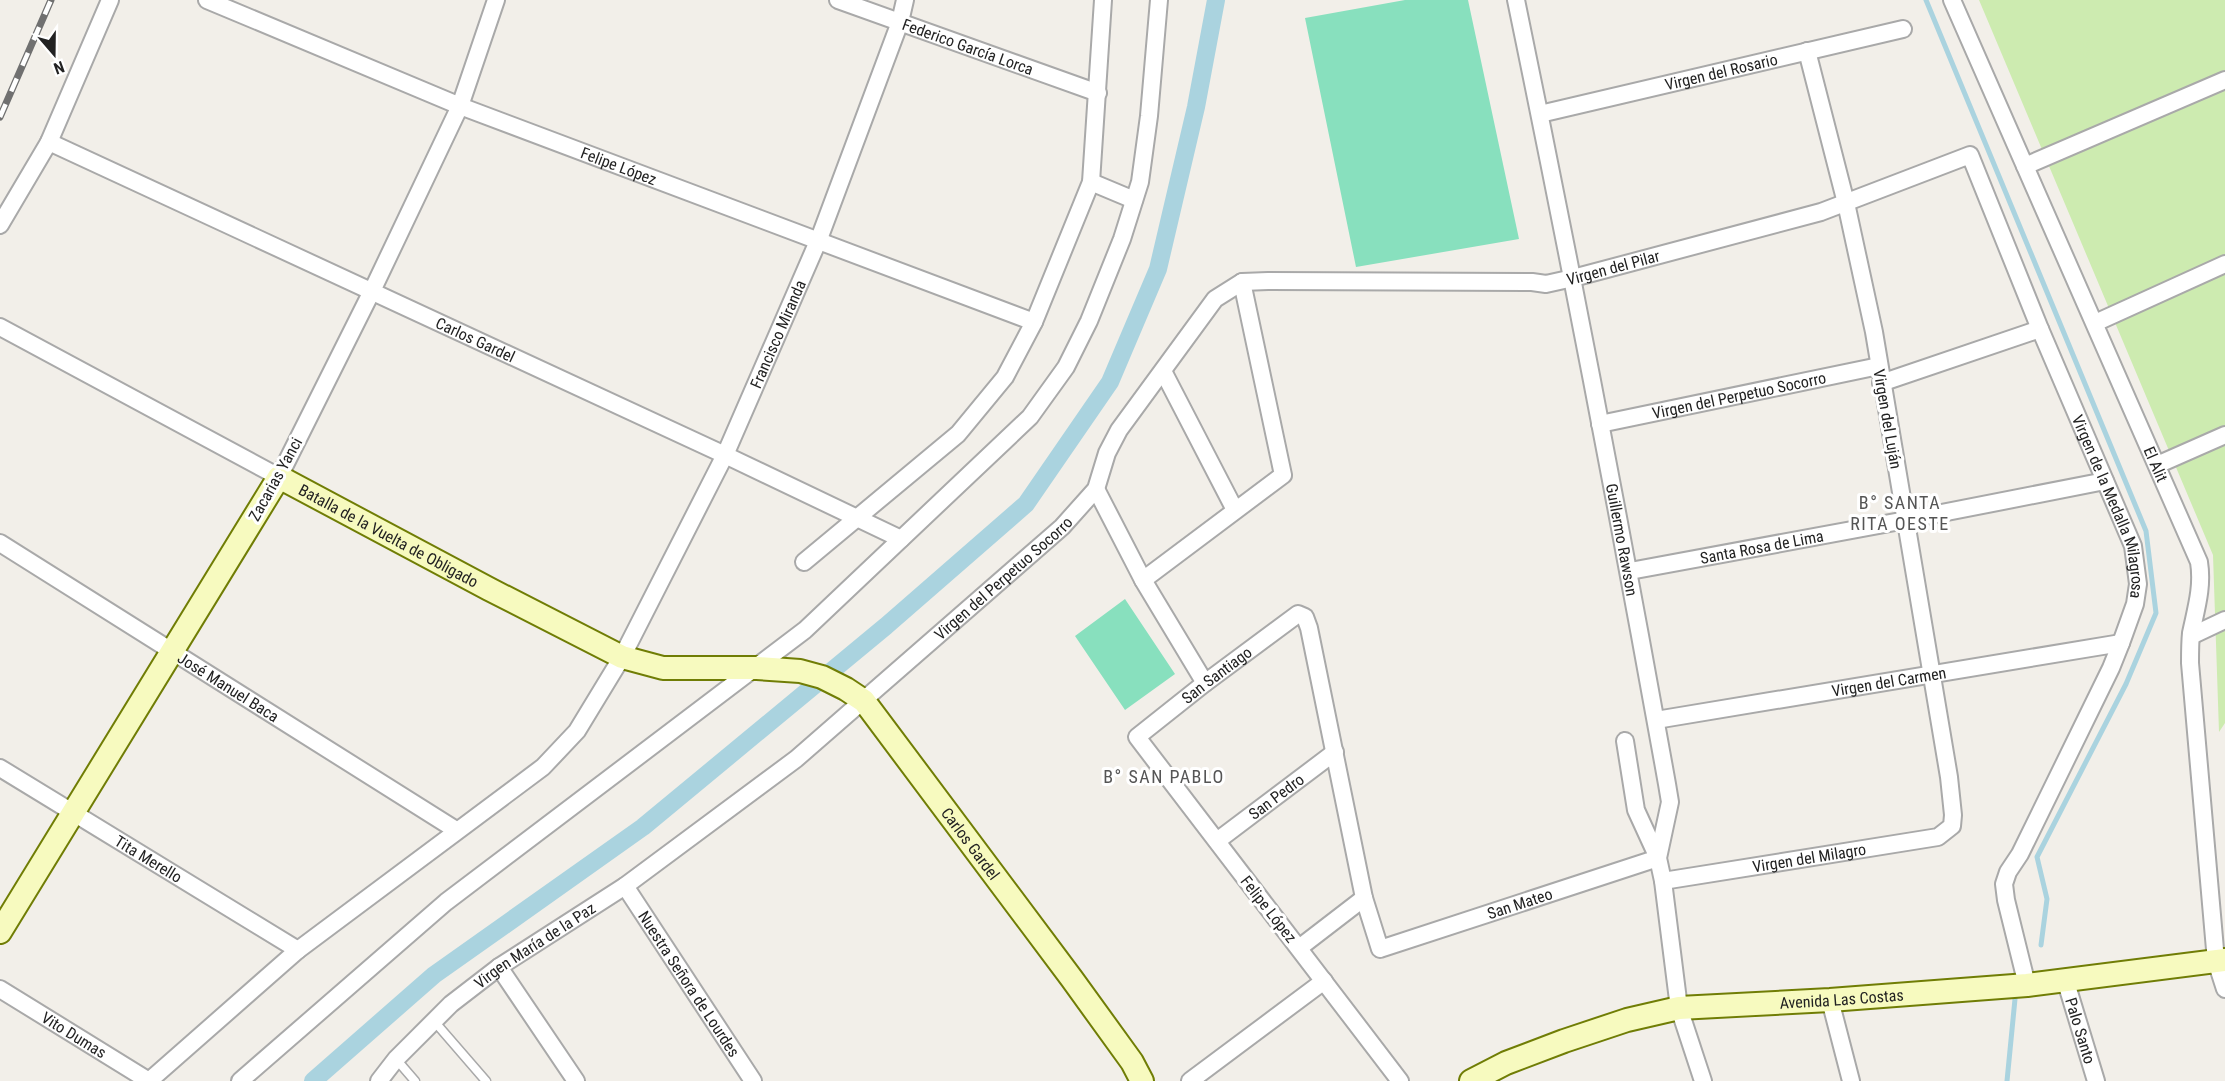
<svg xmlns="http://www.w3.org/2000/svg" width="2225" height="1081" viewBox="0 0 2225 1081" font-family="'Roboto Condensed',sans-serif">
  <style>
    .grass { fill: #cdebb0 }
    .pitch { fill: #88e0be }
    .lines { fill: none; stroke-linecap: round; stroke-linejoin: round }
    .stream { stroke: #aad3df; stroke-width: 5 }
    .canal { stroke: #aad3df; stroke-width: 18 }
    .lane-casing { stroke: #a9a9a9; stroke-width: 11 }
    .street-casing { stroke: #a9a9a9; stroke-width: 20 }
    .secondary-casing { stroke: #707d05; stroke-width: 26 }
    .lane { stroke: #fff; stroke-width: 8 }
    .street { stroke: #fff; stroke-width: 16 }
    .secondary { stroke: #f7fabf; stroke-width: 22 }
    .rail-casing { stroke: #707070; stroke-width: 7 }
    .rail { stroke: #fff; stroke-width: 4.5; stroke-dasharray: 14; stroke-linecap: butt }
    .labels { text-anchor: middle; stroke-width: 6; stroke-linejoin: round; paint-order: stroke }
    .street-label { font-size: 16px; fill: #222; stroke: #fff }
    .neighbourhood-label { font-size: 18px; letter-spacing: 1.5px; fill: #555; stroke: #fff }
  </style>
  <rect width="100%" height="100%" fill="#f2efe9"/>
  <path class="grass" d="M1979 0H2225V723L2219 732 2213 555Z"/>
  <path class="pitch" d="M1405 0H1468L1519 239 1356 267 1305 18Z
    M1125 599 1175 674 1125 710 1075 636Z"/>
  <g class="lines">
    <path class="stream" d="M1926 0 2146 531 2156 613 2126 684 2037 857 2047 899 2041 945
      M2007 1081 2015 999"/>
    <path class="canal" d="M313 1081 434 975 643 827 886 626 1026 504 1110 382 1158 269 1196 107 1216 0"/>
    <defs>
      <path id="lane" d="M434 1021 486 1081
        M396 1059 415 1081"/>
      <g id="street">
        <path id="s1" d="M207 0 460 106 1034 322"/>
        <path id="s2" d="M838 0 1098 93"/>
        <path id="s3" d="M1516 0C1570 261 1620 522 1667 784L1670 802 1658 858 1663 881 1679 1008 1703 1081"/>
        <path id="s4" d="M1952 0 2199 562C2203 587 2196 609 2191 633 2190 643 2190 653 2190 663L2216 961 2225 989"/>
        <path id="s5" d="M1540 114 1903 29"/>
        <path id="s6" d="M49 142 725 455 901 539"/>
        <path d="M2025 166 2225 80"/>
        <path d="M1091 182 1134 200"/>
        <path d="M0 225 49 142 110 0"/>
        <path d="M2095 323 2225 264"/>
        <path d="M0 327 279 477 372 291 460 106 496 0"/>
        <path d="M1163 371 1235 510"/>
        <path d="M1881 383 2040 329"/>
        <path id="s7" d="M1600 424 1879 366"/>
        <path d="M2157 465 2225 435"/>
        <path d="M1096 489 1143 580 1205 683"/>
        <path id="s8" d="M0 543 456 830"/>
        <path d="M804 562 958 434 1005 377 1034 322 1091 182 1103 0"/>
        <path id="s9" d="M1630 571 1906 520 2105 481"/>
        <path d="M1143 580 1283 475 1242 282"/>
        <path d="M2191 636 2225 620"/>
        <path id="s10" d="M1656 720 2121 643"/>
        <path id="s11" d="M0 768 298 950"/>
        <path id="s12" d="M1217 841 1335 752"/>
        <path id="s13" d="M1663 881 1938 837 1952 826 1953 815 1949 777 1874 332 1846 203 1807 51"/>
        <path id="s14" d="M625 886 753 1081"/>
        <path d="M1299 948 1364 898"/>
        <path d="M499 967 576 1081"/>
        <path id="s15" d="M2065 979 2096 1081"/>
        <path id="s16" d="M0 989 149 1081"/>
        <path d="M1830 1000 1851 1081"/>
        <path id="s17" d="M149 1081 298 950 543 767 577 731 622 657 725 455 819 239 900 22 905 0"/>
        <path d="M240 1081 446 902 805 630 1030 417 1066 367 1089 321 1122 239 1140 182 1149 116 1159 0"/>
        <path id="s18" d="M379 1081 396 1059 451 1004 499 967 625 886 796 759 1062 527 1096 489 1107 453 1119 430 1215 299 1242 282 1268 281 1532 282 1546 284 1573 278 1821 212 1970 155 2040 329 2133 546 2138 584 2135 604 2121 643 2111 668 2020 854 2008 872 2004 884 2006 900 2027 985"/>
        <path d="M1190 1081 1324 981"/>
        <path id="s19" d="M1400 1081 1137 737 1205 683 1298 614 1305 617 1309 628 1364 898 1380 949 1658 858 1636 810 1625 741"/>
      </g>
      <g id="secondary">
        <path id="s20" d="M0 932 279 477 489 589 622 657 663 668H757L800 671 822 677 846 689 864 701 1072 979 1132 1062 1142 1081"/>
        <path id="s21" d="M1471 1081 1506 1063 1564 1041 1627 1020 1679 1008 1830 1000 2027 985 2225 960"/>
      </g>
    </defs>
    <use href="#lane" class="lane-casing"/>
    <use href="#street" class="street-casing"/>
    <use href="#secondary" class="secondary-casing"/>
    <use href="#lane" class="lane"/>
    <use href="#street" class="street"/>
    <use href="#secondary" class="secondary"/>
    <defs>
      <path id="rail" d="M0 117 51 0"/>
    </defs>
    <use href="#rail" class="rail-casing"/>
    <use href="#rail" class="rail"/>
  </g>
  <g class="labels">
    <g class="street-label">
      <text dy="6" stroke="none"><textPath href="#s2" startOffset="138">Federico García Lorca</textPath></text>
      <text dy="6" stroke="none"><textPath href="#s5" startOffset="186">Virgen del Rosario</textPath></text>
      <text dy="6" stroke="none"><textPath href="#s1" startOffset="444">Felipe López</textPath></text>
      <text dy="6" stroke="none"><textPath href="#s18" startOffset="1564">Virgen del Pilar</textPath></text>
      <text dy="6" stroke="none"><textPath href="#s17" startOffset="999">Francisco Miranda</textPath></text>
      <text dy="6" stroke="none"><textPath href="#s6" startOffset="470">Carlos Gardel</textPath></text>
      <text dy="6" stroke="none"><textPath href="#s7" startOffset="142">Virgen del Perpetuo Socorro</textPath></text>
      <text transform="translate(1888 419) rotate(80)" y="6">Virgen del Luján</text>
      <text dy="6" stroke="none"><textPath href="#s4" startOffset="507">El Alit</textPath></text>
      <text transform="translate(275 479) rotate(-61)" y="6">Zacarias Yanci</text>
      <text dy="6" stroke="none"><textPath href="#s18" startOffset="2318">Virgen de la Medalla Milagrosa</textPath></text>
      <text dy="6" stroke="none"><textPath href="#s20" startOffset="658">Batalla de la Vuelta de Obligado</textPath></text>
      <text dy="6" stroke="none"><textPath href="#s3" startOffset="550">Guillermo Rawson</textPath></text>
      <text dy="6" stroke="none"><textPath href="#s9" startOffset="134">Santa Rosa de Lima</textPath></text>
      <text dy="6" stroke="none"><textPath href="#s18" startOffset="804">Virgen del Perpetuo Socorro</textPath></text>
      <text dy="6" stroke="none"><textPath href="#s19" startOffset="534">San Santiago</textPath></text>
      <text dy="6" stroke="none"><textPath href="#s10" startOffset="236">Virgen del Carmen</textPath></text>
      <text dy="6" stroke="none"><textPath href="#s8" startOffset="270">José Manuel Baca</textPath></text>
      <text dy="6" stroke="none"><textPath href="#s12" startOffset="74">San Pedro</textPath></text>
      <text dy="6" stroke="none"><textPath href="#s20" startOffset="1350">Carlos Gardel</textPath></text>
      <text dy="6" stroke="none"><textPath href="#s13" startOffset="148">Virgen del Milagro</textPath></text>
      <text dy="6" stroke="none"><textPath href="#s11" startOffset="174">Tita Merello</textPath></text>
      <text dy="6" stroke="none"><textPath href="#s19" startOffset="1131">San Mateo</textPath></text>
      <text transform="translate(1269 909) rotate(52)" y="6">Felipe López</text>
      <text dy="6" stroke="none"><textPath href="#s18" startOffset="208">Virgen María de la Paz</textPath></text>
      <text dy="6" stroke="none"><textPath href="#s14" startOffset="117">Nuestra Señora de Lourdes</textPath></text>
      <text dy="6" stroke="none"><textPath href="#s21" startOffset="384">Avenida Las Costas</textPath></text>
      <text dy="6" stroke="none"><textPath href="#s15" startOffset="54">Palo Santo</textPath></text>
      <text dy="6" stroke="none"><textPath href="#s16" startOffset="87">Vito Dumas</textPath></text>
    </g>
    <g class="neighbourhood-label">
      <text x="1900" y="509">B° SANTA<tspan x="1900" dy="21">RITA OESTE</tspan></text>
      <text x="1164" y="783">B° SAN PABLO</text>
    </g>
  </g>
  <g transform="translate(54 54) rotate(160)" stroke="#ffffff" stroke-width="4.5" paint-order="stroke">
  <path d="M0-4.5L10 22L0 15L-10 22Z" fill="#222222"/>
  <text y="-9" font-size="16" font-weight="bold" text-anchor="middle" fill="#222222">N</text>
  </g>
</svg>
